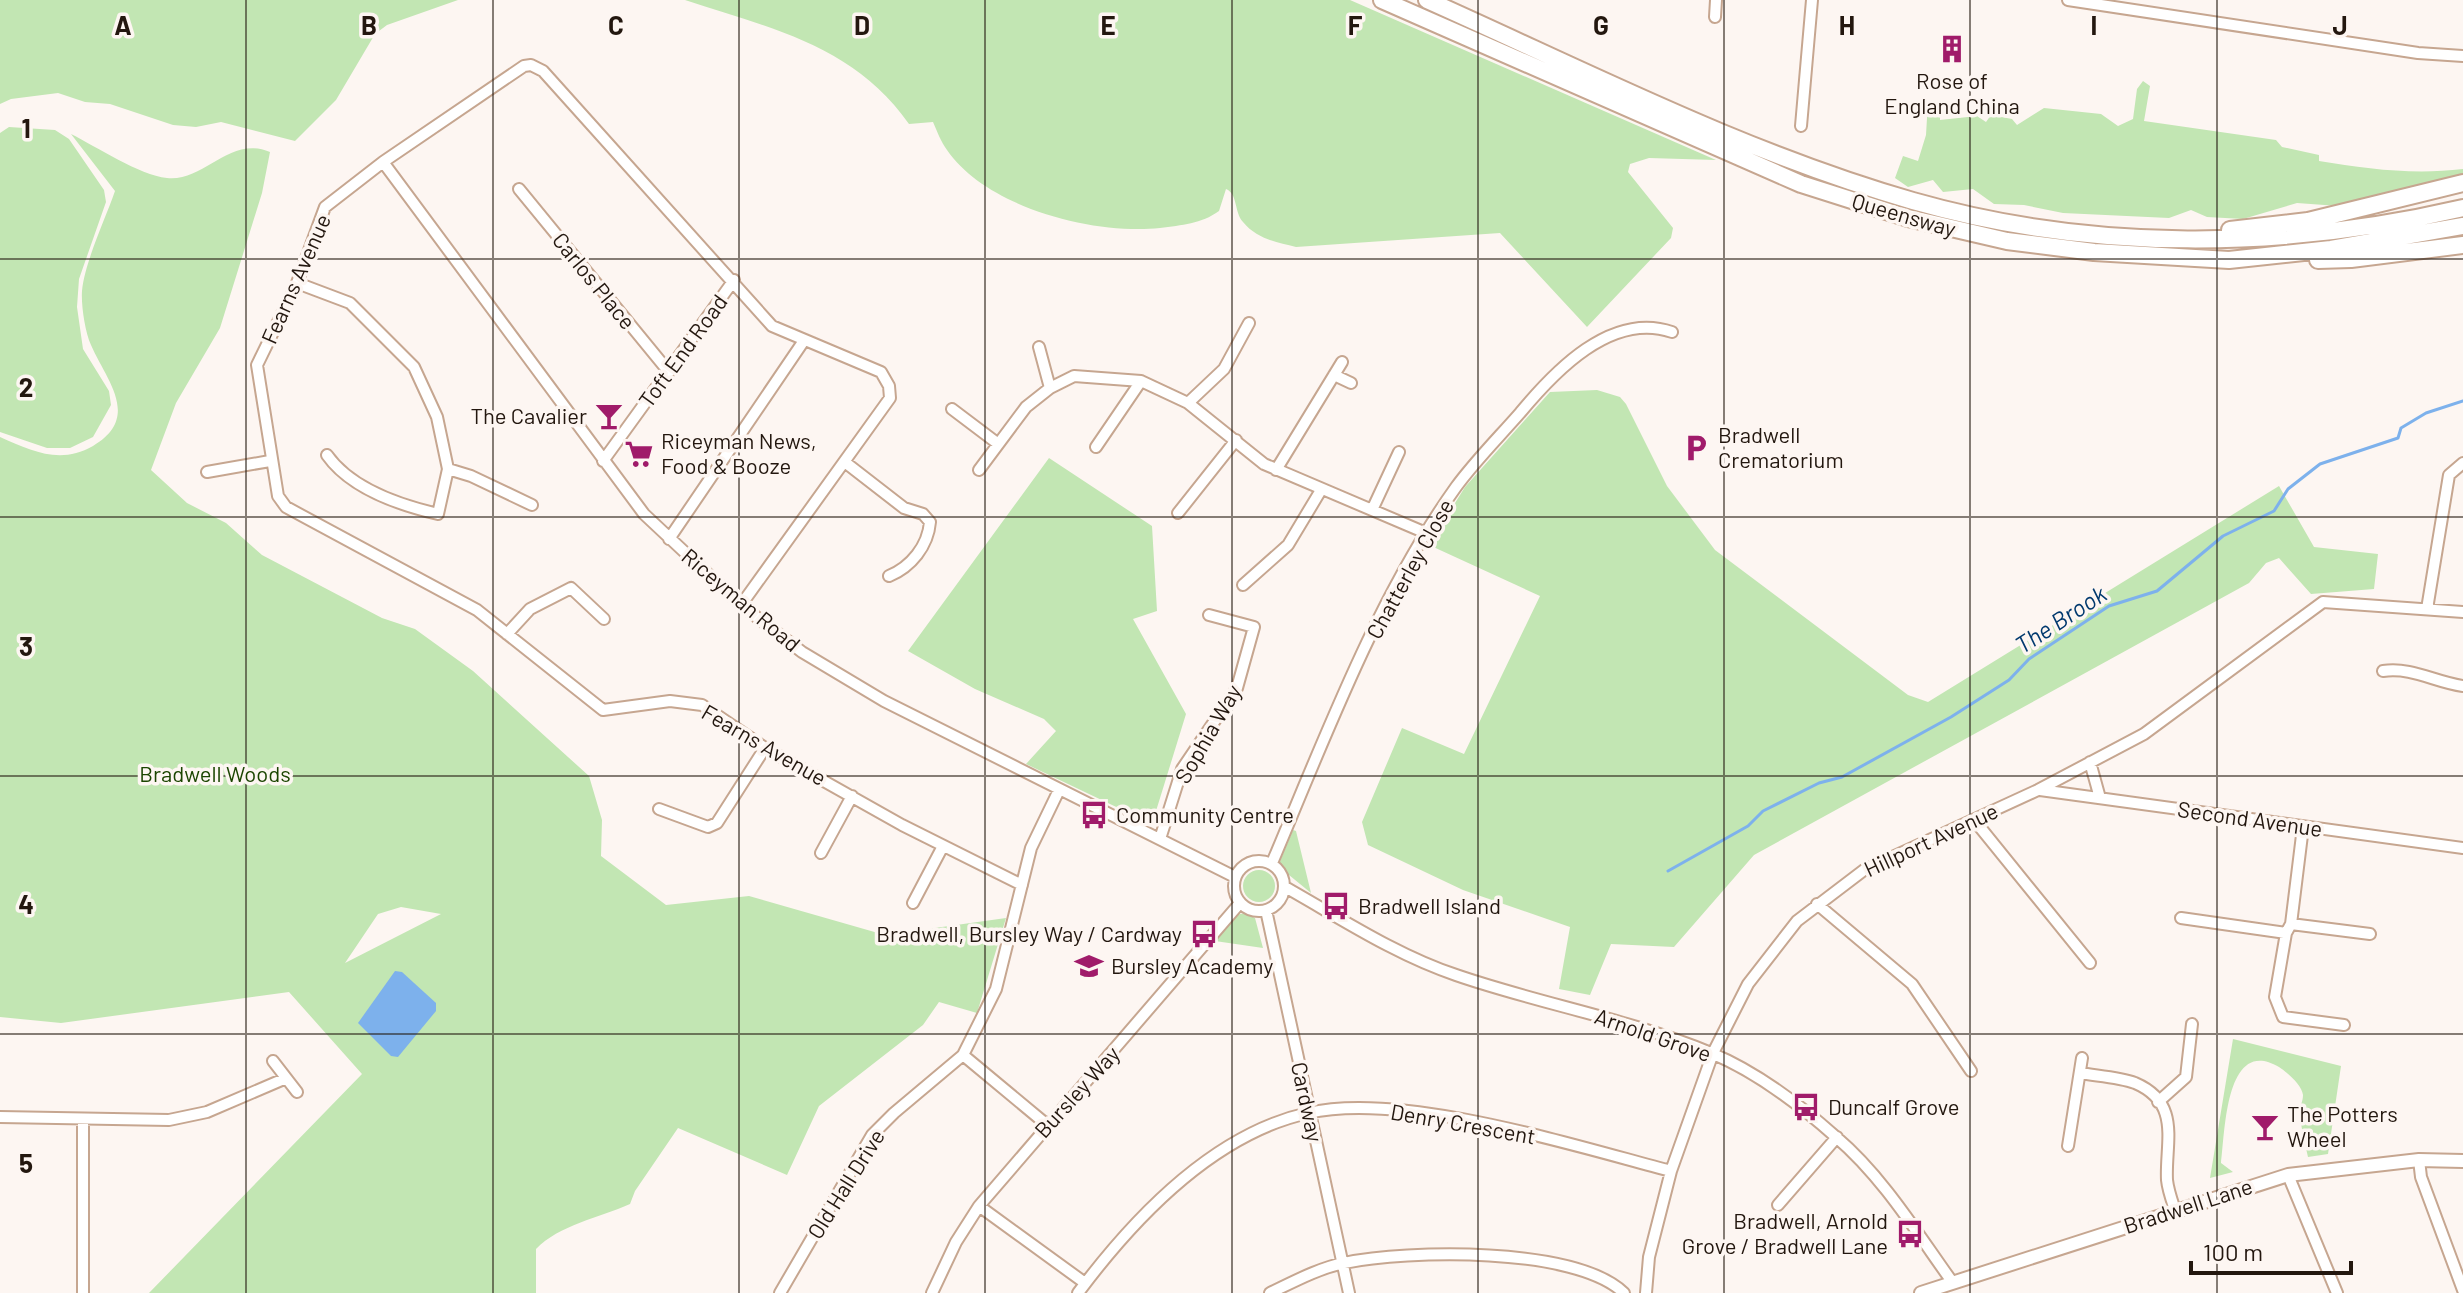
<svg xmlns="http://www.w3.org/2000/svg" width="2463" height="1293" viewBox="0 0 2463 1293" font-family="Barlow,sans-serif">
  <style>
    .green { fill: #c2e6b3; fill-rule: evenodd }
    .water { fill: #7db1ec }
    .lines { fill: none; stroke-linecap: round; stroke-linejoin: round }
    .stream { stroke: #7db1ec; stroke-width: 3 }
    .minor-casing { stroke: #c6a690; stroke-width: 14 }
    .tertiary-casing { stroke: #c6a690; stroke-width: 16 }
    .trunk-casing { stroke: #c6a690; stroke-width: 20 }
    .minor { stroke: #fff; stroke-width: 10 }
    .tertiary { stroke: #fff; stroke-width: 12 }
    .trunk { stroke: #fff; stroke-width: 16 }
    .grid { fill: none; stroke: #23170f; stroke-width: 2; stroke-opacity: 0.55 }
    .labels { text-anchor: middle; stroke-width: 7; stroke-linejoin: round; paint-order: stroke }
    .poi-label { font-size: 22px; fill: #23170f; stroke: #fdf6f2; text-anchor: start }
    .street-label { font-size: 22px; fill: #23170f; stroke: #fdf6f2 }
    .park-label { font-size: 22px; fill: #1b4500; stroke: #fdf6f2 }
    .water-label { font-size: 24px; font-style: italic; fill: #00396e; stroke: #fdf6f2 }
    .grid-label { font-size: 26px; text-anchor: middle; font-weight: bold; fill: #23170f; stroke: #fdf6f2; stroke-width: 7; stroke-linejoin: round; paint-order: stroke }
  </style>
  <rect width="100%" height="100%" fill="#fdf6f2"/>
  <path class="green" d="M0 0H458L387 25 375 34 336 100 295 141 221 122 196 127 173 125 110 104 85 102 58 93 11 99 0 104Z
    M685 0H1350L1716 160 1649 158 1630 164 1628 172 1673 228 1671 238 1587 327 1500 233 1296 247C1276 242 1257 239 1243 222 1234 212 1238 194 1226 189L1219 211C1201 224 1182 225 1160 228 1094 235 987 208 947 150 941 142 937 131 933 122L909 124C855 46 771 28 685 0Z
    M2143 81 2150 86 2144 121 2276 140 2282 147 2319 155V161C2367 169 2414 175 2463 169V176L2338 206 2297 203 2243 219 2207 217 2191 210 2169 218 2063 213 2024 205 1994 204 1973 189 1943 192 1933 180 1908 187 1895 178 1903 156 1918 161 1926 135 1928 101 1940 103V120L1977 116 1986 122 1991 115 2012 119 2017 125 2044 108 2101 114 2118 126 2133 119 2137 89Z
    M9 127 55 130 69 139 104 190 106 202 79 279 77 307 83 349 109 391 111 405 93 437 70 448H47L0 432V133Z
    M71 134C97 147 139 175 167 178 205 182 229 135 270 152L262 193 220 328 176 403 151 470 187 503 226 523 262 555 382 618 415 629 473 671 589 776 602 820 601 856 666 905 749 896 885 935 1006 918 977 1013 939 1002 923 1025 819 1106 787 1175 678 1128 635 1191 630 1204C599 1218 559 1225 536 1249V1293H149L362 1074 289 992 61 1023 0 1017V437C32 451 60 465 93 446 142 417 106 380 91 345 85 332 81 305 82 291 85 261 105 220 115 191ZM401 907 441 914 345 963 378 914Z
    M1597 390 1620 397 1626 404 1667 486 1715 550 1908 695 1928 702 2279 486 2314 547 2378 554 2374 589 2311 594 2279 558 2266 563 2249 583 1754 855 1674 947 1611 944 1590 995 1559 989 1570 927 1463 890 1368 845 1362 822 1402 728 1464 754 1540 596 1429 545 1465 487 1550 392Z
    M1049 458 1152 526 1157 611 1133 619 1186 714 1152 824 1026 764 1056 731 1044 719 975 689 908 651Z
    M1293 830 1296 831 1311 893 1278 866Z
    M1243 886a16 16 0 1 1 32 0a16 16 0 1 1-32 0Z
    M1245 913 1255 918 1263 948 1215 941 1236 915Z
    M2233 1039 2341 1066 2328 1154 2308 1157C2305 1143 2301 1128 2300 1114 2299 1107 2303 1102 2303 1095 2302 1085 2288 1073 2279 1067 2225 1035 2225 1134 2221 1163L2233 1172 2210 1178Z"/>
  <path class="water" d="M395 971 402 972 436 1003V1011L398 1057 391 1056 358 1023Z"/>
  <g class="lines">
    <path class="stream" d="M1668 871 1748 826 1763 811 1819 783 1842 777 1951 717 2009 680 2029 659 2109 606 2157 591 2223 536 2274 511 2288 489 2320 464 2398 438 2401 428 2426 413 2463 401"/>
    <defs>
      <path id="minor" d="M2068 0 2418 53 2463 56
        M1715 17 1716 0
        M1801 126 1812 0
        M383 162 644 514 741 605 802 652 884 701 1235 877
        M519 189 669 372
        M297 283 350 303 414 367 437 417 448 469 438 514C399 505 351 489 327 455
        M1039 347 1050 388
        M1334 375 1351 383
        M1188 403 1224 369 1249 323
        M952 409 997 443
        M1096 447 1141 381
        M603 461 734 280
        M846 463 904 508 923 514 930 522C928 546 911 567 889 576
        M448 469 471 476 532 505
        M979 470 1026 407 1050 388 1074 376 1141 381 1188 403 1264 464 1426 533
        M1276 470 1342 362
        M207 472 270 461
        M1372 510 1399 452
        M1178 513 1236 440
        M669 539 803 342
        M1243 585 1288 545 1321 490
        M741 605 890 398 889 386 881 372 772 326 543 71 531 65 524 66 383 162 325 207 297 283 257 365 278 496 286 507 477 610 603 710 670 701 702 705 765 748 902 825 1022 885
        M2427 609 2449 475 2463 463
        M507 634 530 609 571 588 604 619
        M2383 671C2413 667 2434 682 2463 686
        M2090 762 2100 798
        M2040 790 2463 848
        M659 809 708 827 717 823 765 748
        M1975 821 2090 963
        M1160 839 1182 769 1237 688 1254 627 1209 615
        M821 853 852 796
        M1234 886a25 25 0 1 1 50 0a25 25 0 1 1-50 0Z
        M1272 863C1324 740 1378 596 1456 487 1475 461 1499 437 1520 413 1554 372 1611 311 1672 332
        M1285 887C1340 918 1396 955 1456 975 1540 1004 1629 1019 1711 1053 1755 1071 1800 1105 1836 1137 1883 1177 1917 1233 1953 1283
        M913 903 943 846
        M1817 904 1912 984 1971 1071
        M1266 910 1349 1293
        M2181 918 2286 933 2291 924 2303 827
        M2291 924 2370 934
        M2286 933 2275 997 2283 1017 2344 1025
        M273 1061 297 1092
        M2080 1073C2097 1076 2119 1077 2135 1083 2182 1103 2165 1143 2167 1180 2168 1190 2172 1201 2175 1210
        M2158 1102 2186 1077 2192 1024
        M0 1117 169 1120 207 1112 284 1079
        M83 1121V1293
        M1046 1124 963 1055 996 989 1031 848 1059 790
        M2068 1146 2082 1058
        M2419 1160 2421 1177 2463 1290
        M2288 1175 2337 1293
        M1778 1205 1837 1137
        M979 1206 1085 1283
        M780 1293 872 1135 894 1113 963 1055
        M932 1293 956 1242 979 1206 1240 903
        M1078 1293C1134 1218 1213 1134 1308 1113 1403 1091 1575 1146 1671 1171
        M1270 1293C1293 1282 1319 1268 1344 1263 1407 1250 1575 1246 1624 1293
        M1646 1293 1649 1257 1671 1171 1713 1053 1748 984 1797 921 1864 870 2038 790 2144 734 2323 602 2463 612"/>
      <path id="tertiary" d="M1921 1293 2288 1175 2419 1160 2463 1161"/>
      <path id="trunk" d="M1382 0 1801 184 1908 218 2007 241 2094 252 2229 260 2331 249 2463 226
        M1427 0C1586 71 1745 153 1913 201 2092 252 2283 250 2463 208
        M2230 230 2308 221 2463 183
        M2318 260 2351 259 2463 245"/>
    </defs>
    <use href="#minor" class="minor-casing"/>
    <use href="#tertiary" class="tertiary-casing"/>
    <use href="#trunk" class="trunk-casing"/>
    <use href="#minor" class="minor"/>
    <use href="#tertiary" class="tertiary"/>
    <use href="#trunk" class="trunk"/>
  </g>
  <path class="grid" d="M246 0V1293M493 0V1293M739 0V1293M985 0V1293M1232 0V1293M1478 0V1293M1724 0V1293M1970 0V1293M2217 0V1293M0 259H2463M0 517H2463M0 776H2463M0 1034H2463"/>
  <defs>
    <symbol id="building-bare" viewBox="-9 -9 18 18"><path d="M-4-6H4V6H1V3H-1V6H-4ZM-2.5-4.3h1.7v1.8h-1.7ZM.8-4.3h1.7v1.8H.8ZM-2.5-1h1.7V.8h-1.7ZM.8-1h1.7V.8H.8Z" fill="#a01b6a" stroke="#fdf6f2" stroke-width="2.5" paint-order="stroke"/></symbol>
    <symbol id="bar-bare" viewBox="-9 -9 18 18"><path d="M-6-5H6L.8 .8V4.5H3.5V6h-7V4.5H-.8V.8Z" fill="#a01b6a" stroke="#fdf6f2" stroke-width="2.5" paint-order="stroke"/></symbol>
    <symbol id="parking-bare" viewBox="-9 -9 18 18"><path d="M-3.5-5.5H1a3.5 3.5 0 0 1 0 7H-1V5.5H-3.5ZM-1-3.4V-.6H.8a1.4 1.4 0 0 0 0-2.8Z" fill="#a01b6a" stroke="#fdf6f2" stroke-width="2.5" paint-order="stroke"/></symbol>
    <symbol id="supermarket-bare" viewBox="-9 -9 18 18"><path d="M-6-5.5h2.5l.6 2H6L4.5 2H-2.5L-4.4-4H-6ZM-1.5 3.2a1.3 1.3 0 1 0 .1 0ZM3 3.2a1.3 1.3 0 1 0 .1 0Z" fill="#a01b6a" stroke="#fdf6f2" stroke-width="2.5" paint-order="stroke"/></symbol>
    <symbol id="bus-bare" viewBox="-9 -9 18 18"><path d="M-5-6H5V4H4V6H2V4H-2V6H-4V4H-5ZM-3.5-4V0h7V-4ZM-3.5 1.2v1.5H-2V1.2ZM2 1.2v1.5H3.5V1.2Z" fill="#a01b6a" stroke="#fdf6f2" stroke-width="2.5" paint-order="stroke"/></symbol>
    <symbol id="school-bare" viewBox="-9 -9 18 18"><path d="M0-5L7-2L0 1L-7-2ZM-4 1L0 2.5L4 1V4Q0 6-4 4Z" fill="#a01b6a" stroke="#fdf6f2" stroke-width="2.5" paint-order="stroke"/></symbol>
  </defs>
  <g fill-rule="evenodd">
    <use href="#building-bare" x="1932" y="29" width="40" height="40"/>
    <use href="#bar-bare" x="589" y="396" width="40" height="40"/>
    <use href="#parking-bare" x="1676" y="428" width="40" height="40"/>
    <use href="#supermarket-bare" x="619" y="434" width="40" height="40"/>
    <use href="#bus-bare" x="1074" y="795" width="40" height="40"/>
    <use href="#bus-bare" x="1316" y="886" width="40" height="40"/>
    <use href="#bus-bare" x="1184" y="914" width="40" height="40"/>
    <use href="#school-bare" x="1069" y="946" width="40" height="40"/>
    <use href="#bus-bare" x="1786" y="1087" width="40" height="40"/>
    <use href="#bar-bare" x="2245" y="1107" width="40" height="40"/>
    <use href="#bus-bare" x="1890" y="1214" width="40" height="40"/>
  </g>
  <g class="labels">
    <g class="poi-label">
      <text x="1952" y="89" text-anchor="middle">Rose of<tspan x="1952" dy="25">England China</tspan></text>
      <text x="587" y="424" text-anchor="end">The Cavalier</text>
      <text x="1718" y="443">Bradwell<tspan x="1718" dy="25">Crematorium</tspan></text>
      <text x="661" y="449">Riceyman News,<tspan x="661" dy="25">Food &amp; Booze</tspan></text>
      <text x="1116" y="823">Community Centre</text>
      <text x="1358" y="914">Bradwell Island</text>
      <text x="1182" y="942" text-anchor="end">Bradwell, Bursley Way / Cardway</text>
      <text x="1111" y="974">Bursley Academy</text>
      <text x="1828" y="1115">Duncalf Grove</text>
      <text x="2287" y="1122">The Potters<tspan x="2287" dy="25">Wheel</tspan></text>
      <text x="1888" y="1229" text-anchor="end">Bradwell, Arnold<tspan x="1888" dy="25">Grove / Bradwell Lane</tspan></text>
    </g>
    <g class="street-label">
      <text transform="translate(1904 215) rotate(16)" y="8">Queensway</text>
      <text transform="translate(296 279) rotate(-66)" y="8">Fearns Avenue</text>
      <text transform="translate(594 281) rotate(51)" y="8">Carlos Place</text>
      <text transform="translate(683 351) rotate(-54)" y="8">Toft End Road</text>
      <text transform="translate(1410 569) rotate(-61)" y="8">Chatterley Close</text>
      <text transform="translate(741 600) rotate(40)" y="8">Riceyman Road</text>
      <text transform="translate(1208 734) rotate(-60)" y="8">Sophia Way</text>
      <text transform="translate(764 745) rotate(30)" y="8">Fearns Avenue</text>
      <text transform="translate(2250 819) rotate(8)" y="8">Second Avenue</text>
      <text transform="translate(1931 840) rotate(-25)" y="8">Hillport Avenue</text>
      <text transform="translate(1653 1035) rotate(19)" y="8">Arnold Grove</text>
      <text transform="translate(1077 1092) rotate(-48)" y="8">Bursley Way</text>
      <text transform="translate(1307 1102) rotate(78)" y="8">Cardway</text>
      <text transform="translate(1463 1124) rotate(10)" y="8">Denry Crescent</text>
      <text transform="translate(846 1184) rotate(-58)" y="8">Old Hall Drive</text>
      <text transform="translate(2188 1206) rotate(-18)" y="8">Bradwell Lane</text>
    </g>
    <g class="park-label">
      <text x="215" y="782">Bradwell Woods</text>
    </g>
    <g class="water-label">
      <text transform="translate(2061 620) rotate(-33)" y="8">The Brook</text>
    </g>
  </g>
  <g class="grid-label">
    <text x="123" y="35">A</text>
    <text x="369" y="35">B</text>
    <text x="616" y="35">C</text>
    <text x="862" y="35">D</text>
    <text x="1108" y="35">E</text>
    <text x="1355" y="35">F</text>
    <text x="1601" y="35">G</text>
    <text x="1847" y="35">H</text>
    <text x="2094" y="35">I</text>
    <text x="2340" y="35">J</text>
    <text x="26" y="138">1</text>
    <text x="26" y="397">2</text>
    <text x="26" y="656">3</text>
    <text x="26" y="914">4</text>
    <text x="26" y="1173">5</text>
  </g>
  <path d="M2191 1261v12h160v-12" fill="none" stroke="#23170f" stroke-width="4"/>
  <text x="2203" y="1261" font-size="24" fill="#23170f" stroke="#fdf6f2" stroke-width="6" paint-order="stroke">100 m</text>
</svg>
